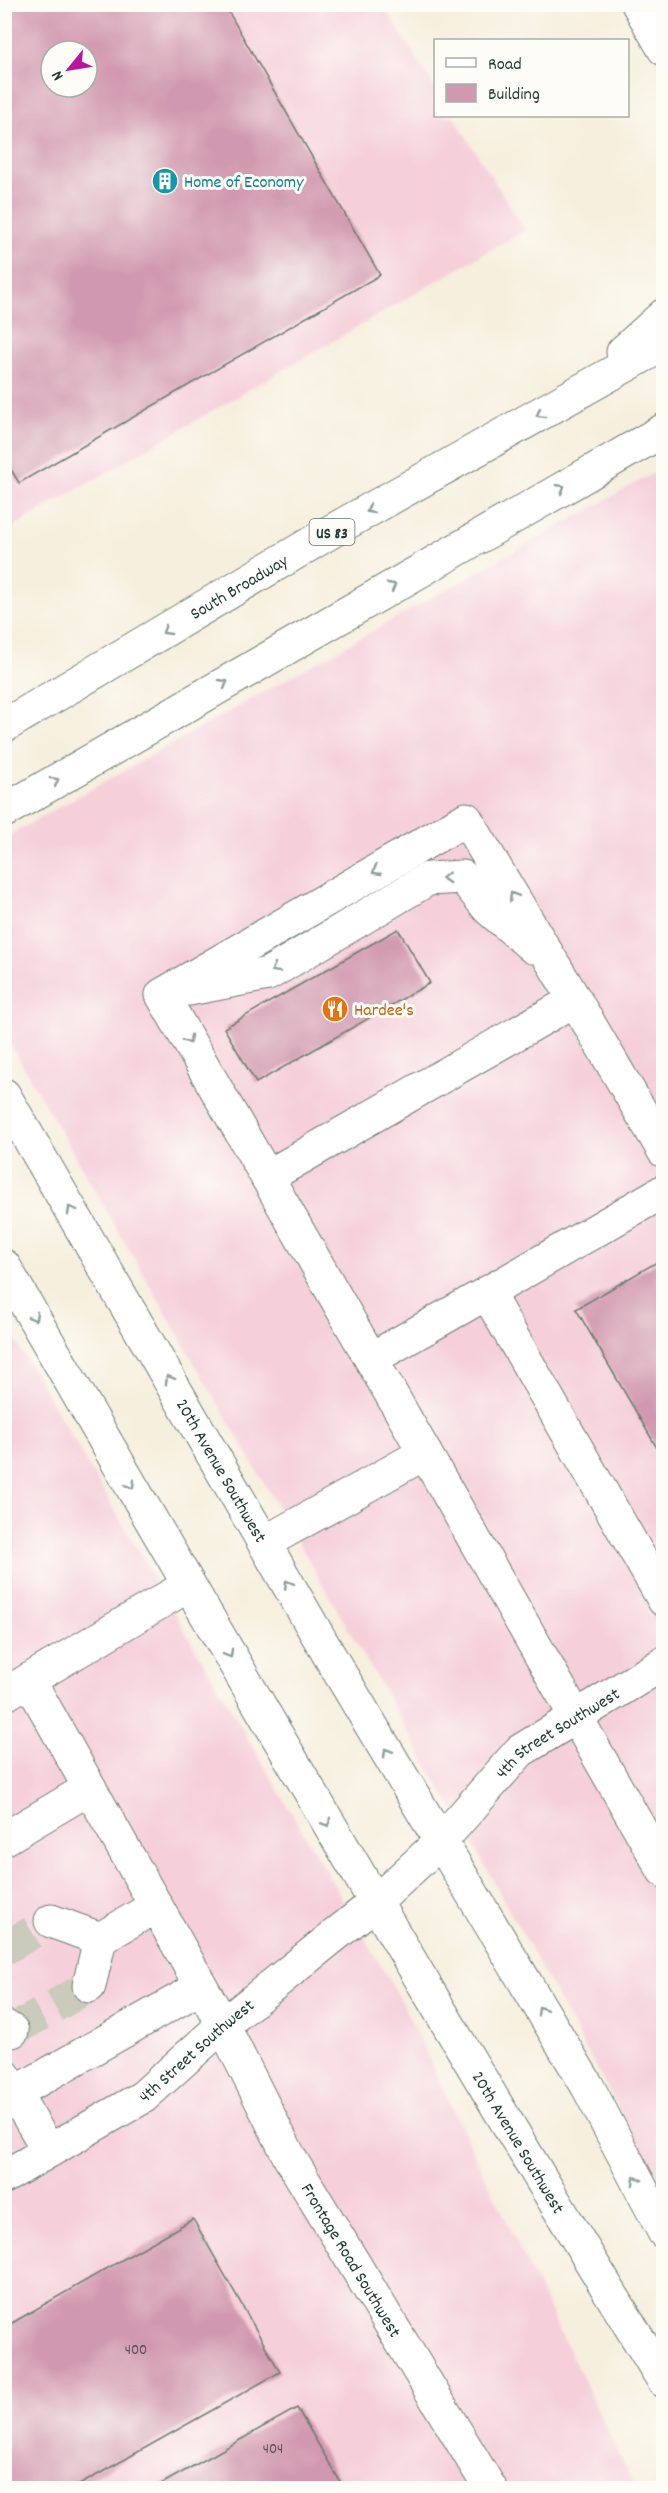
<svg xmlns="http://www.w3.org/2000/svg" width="668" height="2493" viewBox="0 0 668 2493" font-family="Dekko,sans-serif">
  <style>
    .built { fill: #f5cfda; fill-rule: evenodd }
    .building { fill: #d199af; fill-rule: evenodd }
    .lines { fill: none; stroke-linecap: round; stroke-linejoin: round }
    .minor-tunnel { stroke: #cbcbbb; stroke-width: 33; stroke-dasharray: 33 16; stroke-linecap: butt }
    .minor-casing { stroke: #6a7b6f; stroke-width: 35 }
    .highway-casing { stroke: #6a7b6f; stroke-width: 35 }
    .minor { stroke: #fff; stroke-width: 33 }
    .highway { stroke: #fff; stroke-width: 33 }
    .oneway { stroke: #8f9e9a }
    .labels { text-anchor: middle; stroke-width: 6; stroke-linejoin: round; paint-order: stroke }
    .number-label { font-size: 15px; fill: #4c5453 }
    .shield { fill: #fdfcf7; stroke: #62766e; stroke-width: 1.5 }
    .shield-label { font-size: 16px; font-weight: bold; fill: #1f3d34 }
    .culture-label { font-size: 18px; fill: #0d838f; stroke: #fdfcf7; text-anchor: start }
    .street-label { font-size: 18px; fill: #1f3d34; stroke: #fdfcf7 }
    .food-label { font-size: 18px; fill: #c56008; stroke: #fdfcf7; text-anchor: start }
  </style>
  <rect width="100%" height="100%" fill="#fdfcf7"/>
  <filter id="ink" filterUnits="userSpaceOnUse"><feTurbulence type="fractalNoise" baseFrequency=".0167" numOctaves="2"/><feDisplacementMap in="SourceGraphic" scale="12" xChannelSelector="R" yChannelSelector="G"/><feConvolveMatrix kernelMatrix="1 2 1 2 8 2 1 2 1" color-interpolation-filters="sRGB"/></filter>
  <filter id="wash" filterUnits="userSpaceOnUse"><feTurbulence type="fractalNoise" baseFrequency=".008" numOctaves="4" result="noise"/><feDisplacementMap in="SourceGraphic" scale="24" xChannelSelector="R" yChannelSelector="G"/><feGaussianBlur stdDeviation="1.35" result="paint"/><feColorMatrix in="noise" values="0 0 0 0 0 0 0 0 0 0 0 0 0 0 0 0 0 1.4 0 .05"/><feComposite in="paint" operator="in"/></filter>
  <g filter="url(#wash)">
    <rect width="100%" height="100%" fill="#f6efdd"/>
    <path class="built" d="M5 5H383L435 88 436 116H453L525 230 5 531ZM51 51H87V87H51Z
      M663 473V2189L471 1841 5 1035 4 838 652 474Z
      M4 1321 397 1993 635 2488H5Z"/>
    <g id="blocks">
      <path class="building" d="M4 4H224L380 275 19 483 4 458ZM51 51H87V87H51Z
        M398 929 430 983 256 1083 224 1028Z
        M664 1258V1460L576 1309Z
        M193 2219 280 2372 74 2488H6L5 2327Z
        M297 2408 344 2488H154Z"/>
    </g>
  </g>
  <g filter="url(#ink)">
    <use href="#blocks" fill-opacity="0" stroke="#6a7b6f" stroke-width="1.5"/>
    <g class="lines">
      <path class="minor-tunnel" d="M4 1949 51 1921
        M12 2031 89 1986"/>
      <defs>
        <g id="minor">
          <path d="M189 989 268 974 428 879 463 877 489 909 533 947"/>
          <path id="s1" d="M4 1095 332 1660 588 2087 664 2232"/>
          <path d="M267 1177 162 995 466 819 575 1000"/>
          <path id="s2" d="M4 1266C220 1640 438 2013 664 2381"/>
          <path d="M487 1293 664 1191"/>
          <path d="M371 1359 267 1177 575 1000 664 1151"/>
          <path d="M425 1453 371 1359 487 1293 664 1600"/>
          <path d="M264 1543 425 1453 664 1871"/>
          <path d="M29 1680 189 1585"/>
          <path id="s3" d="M4 1695 29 1680 223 2025 290 2158 490 2488"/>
          <path d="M4 1839 90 1788"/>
          <path d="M51 1921 100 1939 156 1906"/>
          <path d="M89 1986 100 1939"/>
          <path d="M4 2026 12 2031"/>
          <path d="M4 2075 49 2151"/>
          <path d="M15 2093 201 1987"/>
          <path id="s4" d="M4 2177 143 2097 223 2025 375 1903 440 1842 520 1751 664 1663"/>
        </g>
        <g id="highway">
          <path d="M638 4 664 49"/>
          <path d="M623 352 664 315"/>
          <path id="s5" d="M4 726 332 531 664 344"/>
          <path d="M4 811 664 430"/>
        </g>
      </defs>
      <use href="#minor" class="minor-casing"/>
      <use href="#highway" class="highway-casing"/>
      <use href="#minor" class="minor"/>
      <use href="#highway" class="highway"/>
    </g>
    <defs><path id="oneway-chevron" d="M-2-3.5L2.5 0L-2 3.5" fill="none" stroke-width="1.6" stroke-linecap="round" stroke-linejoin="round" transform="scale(1.5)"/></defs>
    <g class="oneway">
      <use href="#oneway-chevron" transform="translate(540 414) rotate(150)"/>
      <use href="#oneway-chevron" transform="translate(561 488) rotate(-30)"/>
      <use href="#oneway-chevron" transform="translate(370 510) rotate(150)"/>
      <use href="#oneway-chevron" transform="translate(392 586) rotate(-30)"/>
      <use href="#oneway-chevron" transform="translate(166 631) rotate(149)"/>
      <use href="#oneway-chevron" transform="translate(224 683) rotate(-30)"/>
      <use href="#oneway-chevron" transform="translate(55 781) rotate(-30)"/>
      <use href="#oneway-chevron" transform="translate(376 871) rotate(150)"/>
      <use href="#oneway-chevron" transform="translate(446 878) rotate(177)"/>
      <use href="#oneway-chevron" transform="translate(513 896) rotate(-121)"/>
      <use href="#oneway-chevron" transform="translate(275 969) rotate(151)"/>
      <use href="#oneway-chevron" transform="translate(188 1040) rotate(60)"/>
      <use href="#oneway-chevron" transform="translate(71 1210) rotate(-120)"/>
      <use href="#oneway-chevron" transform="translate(34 1317) rotate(60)"/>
      <use href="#oneway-chevron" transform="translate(169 1379) rotate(-120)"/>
      <use href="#oneway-chevron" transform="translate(131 1485) rotate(60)"/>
      <use href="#oneway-chevron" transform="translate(288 1584) rotate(-120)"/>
      <use href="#oneway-chevron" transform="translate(229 1654) rotate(60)"/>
      <use href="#oneway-chevron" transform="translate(387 1752) rotate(-121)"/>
      <use href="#oneway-chevron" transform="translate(327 1823) rotate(59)"/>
      <use href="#oneway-chevron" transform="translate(541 2010) rotate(-121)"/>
      <use href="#oneway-chevron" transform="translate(636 2180) rotate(-118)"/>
    </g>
  </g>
  <defs>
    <symbol id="building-disc" viewBox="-11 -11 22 22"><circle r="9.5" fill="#0f9aa8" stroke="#fdfcf7"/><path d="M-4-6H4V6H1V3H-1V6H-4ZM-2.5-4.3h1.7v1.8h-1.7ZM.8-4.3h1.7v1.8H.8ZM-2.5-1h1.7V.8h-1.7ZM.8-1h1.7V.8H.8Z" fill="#fff"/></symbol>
    <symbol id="restaurant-disc" viewBox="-11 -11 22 22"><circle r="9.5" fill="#e8710a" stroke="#fdfcf7"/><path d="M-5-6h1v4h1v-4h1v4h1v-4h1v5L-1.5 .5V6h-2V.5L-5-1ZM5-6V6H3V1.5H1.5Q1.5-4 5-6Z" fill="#fff"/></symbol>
  </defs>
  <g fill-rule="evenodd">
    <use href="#building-disc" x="150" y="166" width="30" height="30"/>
    <use href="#restaurant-disc" x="320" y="994" width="30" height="30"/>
  </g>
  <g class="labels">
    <g class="number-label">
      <text x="136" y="2354">400</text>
      <text x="273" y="2453">404</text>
    </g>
    <rect class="shield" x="309.5" y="519" width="45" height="26" rx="4.5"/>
    <g class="shield-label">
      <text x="332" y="538">US 83</text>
    </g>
    <g class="culture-label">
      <text x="184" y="187">Home of Economy</text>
    </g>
    <g class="street-label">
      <text dy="6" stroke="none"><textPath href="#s5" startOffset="273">South Broadway</textPath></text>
      <text dy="6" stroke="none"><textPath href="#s1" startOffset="434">20th Avenue Southwest</textPath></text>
      <text dy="6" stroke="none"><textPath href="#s4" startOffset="714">4th Street Southwest</textPath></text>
      <text dy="6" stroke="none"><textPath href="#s4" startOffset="231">4th Street Southwest</textPath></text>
      <text dy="6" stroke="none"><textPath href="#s2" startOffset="1016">20th Avenue Southwest</textPath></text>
      <text dy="6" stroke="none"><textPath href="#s3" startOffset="693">Frontage Road Southwest</textPath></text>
    </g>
    <g class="food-label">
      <text x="354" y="1015">Hardee's</text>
    </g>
  </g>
  <rect width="668" height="2493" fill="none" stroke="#fdfcf7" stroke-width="24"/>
  <rect x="434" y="39" width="195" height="78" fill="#fdfcf7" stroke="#a4b0a9" stroke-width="1.5"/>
  <rect x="446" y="58" width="30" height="9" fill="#ffffff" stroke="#a4b0a9" stroke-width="1.5"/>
  <text x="488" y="69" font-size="18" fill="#1f3d34">Road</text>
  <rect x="446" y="84" width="30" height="18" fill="#d199af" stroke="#a4b0a9" stroke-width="1.5"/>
  <text x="488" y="99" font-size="18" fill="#1f3d34">Building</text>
  <g transform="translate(69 69) rotate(240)"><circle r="28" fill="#fdfcf7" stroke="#a4b0a9" stroke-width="1.5"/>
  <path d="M0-4.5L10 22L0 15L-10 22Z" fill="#b5179e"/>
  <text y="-9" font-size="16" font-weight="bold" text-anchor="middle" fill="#1f3d34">N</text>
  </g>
</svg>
